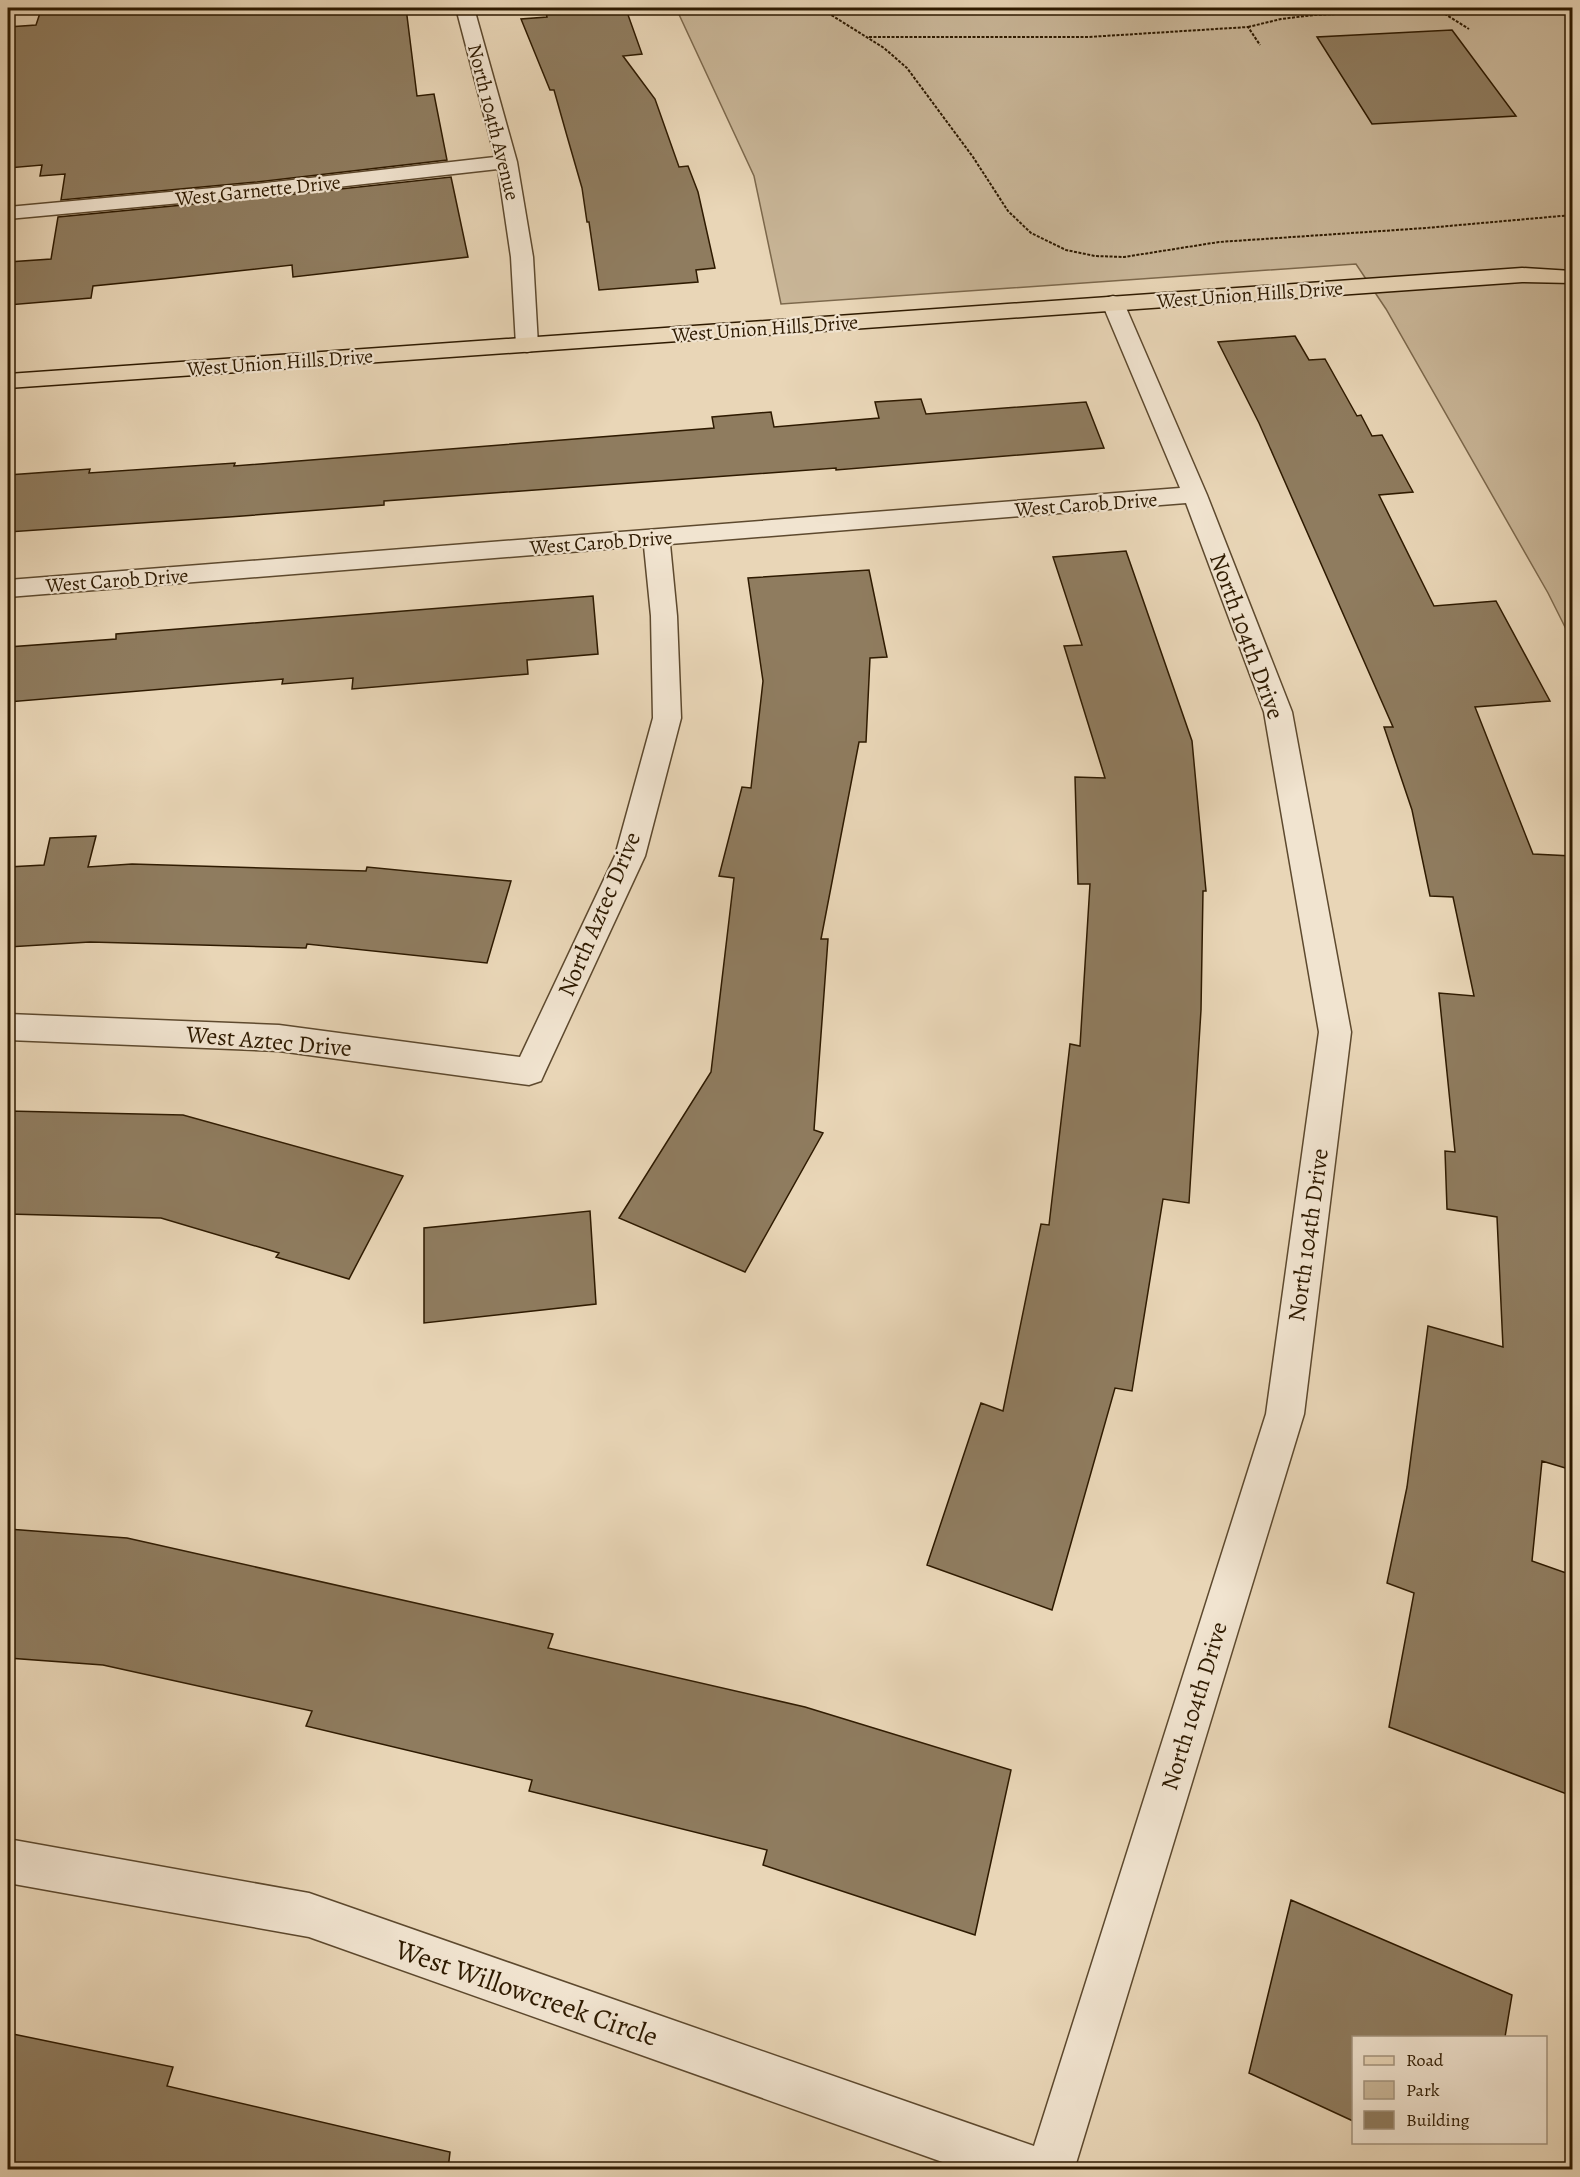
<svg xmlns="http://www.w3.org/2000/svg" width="1580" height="2177" viewBox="0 0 1580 2177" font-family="Alegreya,serif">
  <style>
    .green { fill: #c9b698; stroke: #7c684c; stroke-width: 1.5 }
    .building { fill: #8f7c5f; stroke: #2e1a00; stroke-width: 1.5 }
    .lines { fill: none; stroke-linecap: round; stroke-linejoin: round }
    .minor-casing { stroke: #5d492e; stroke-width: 3 }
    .major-casing { stroke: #2e1a00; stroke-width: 3 }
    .path { stroke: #2e1a00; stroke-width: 2; stroke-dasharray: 3 1.5; stroke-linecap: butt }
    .minor { fill: #f1e4d0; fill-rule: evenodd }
    .major { fill: #e9d6b7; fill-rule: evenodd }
    .labels { text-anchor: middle; stroke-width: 4.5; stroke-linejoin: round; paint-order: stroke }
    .far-street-label { font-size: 20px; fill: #2e1a00; stroke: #f1e4d0 }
    .street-label { font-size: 24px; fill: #2e1a00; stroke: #f1e4d0 }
    .near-street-label { font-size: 28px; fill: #2e1a00; stroke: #f1e4d0 }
  </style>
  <rect width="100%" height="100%" fill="#e9d6b7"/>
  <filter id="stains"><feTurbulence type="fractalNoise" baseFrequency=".00333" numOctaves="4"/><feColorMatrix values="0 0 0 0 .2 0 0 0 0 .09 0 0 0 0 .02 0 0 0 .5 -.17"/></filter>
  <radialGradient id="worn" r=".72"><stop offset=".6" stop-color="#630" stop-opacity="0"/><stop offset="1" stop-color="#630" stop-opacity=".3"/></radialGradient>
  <path class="green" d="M676 8H1572V641L1548 593 1386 309 1356 264 781 304 754 176Z"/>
  <path class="building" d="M88 8H406L417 96 434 94 447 160 257 182 61 200 65 174 40 176 42 165 8 168V27L36 25 41 10Z
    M545 8H614L615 13 627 12 642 54 623 56 655 99 679 167 688 166 698 192 715 268 696 270 698 282 599 290 589 222H587L582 188 567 136 554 90H550L521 19 547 17Z
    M1452 30 1516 116 1372 124 1317 37Z
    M451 177 468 257 293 277 292 265 173 278 93 286 91 298 8 305V262L51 259 58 217 257 198Z
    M1295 336 1309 360 1325 359 1357 416 1361 415 1372 436 1382 435 1413 492 1379 495 1434 606 1496 601 1550 701 1475 707 1533 854 1572 856V1470L1542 1461 1532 1561 1572 1575V1796L1389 1727 1414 1593 1387 1583 1407 1487 1428 1326 1503 1347 1497 1217 1447 1209 1445 1151 1455 1152 1439 993 1474 996 1453 897 1430 896 1412 810 1384 727H1393L1259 423 1218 342Z
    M921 399 926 414 1086 402 1104 448 836 470V468L384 501V505L229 517 8 532V475L90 469 89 473 235 463 234 466 714 428 712 417 771 412 774 427 879 418 875 402Z
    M1126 551 1192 741 1206 891H1203L1201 1010 1189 1203 1163 1199 1132 1391 1115 1388 1052 1610 927 1565 981 1403 1003 1411 1041 1224 1049 1225 1070 1044 1080 1046 1090 884H1078L1075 777 1105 778 1064 646 1082 645 1053 557Z
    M869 570 887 657 870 658 866 742H859L821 939H828L814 1130 823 1133 745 1272 619 1218 711 1072 734 878 719 876 742 787 751 788 763 681 748 578Z
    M593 596 598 654 527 660 528 674 352 689 353 678 282 684 283 679 8 702V647L116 639V634Z
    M96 836 88 867 132 864 366 871 367 867 511 881 487 963 307 944 306 948 90 942 8 947V867L44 865 50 838Z
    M8 1111 183 1115 403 1176 349 1279 276 1257 279 1253 161 1218 8 1214Z
    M590 1211 596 1304 424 1323V1228Z
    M8 1529 127 1538 553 1634 548 1648 805 1707 1011 1770 975 1935 763 1865 767 1850 529 1791 532 1780 306 1726 312 1711 103 1665 8 1658Z
    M1291 1900 1512 1995 1505 2037H1353V2121L1249 2073Z
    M8 2033 173 2067 167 2086 450 2152 448 2169H8Z"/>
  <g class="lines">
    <defs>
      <path id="minor" d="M456 8H474L517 162 533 257 538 345 535 350 527 352 519 350 516 345 511 257 498 169 257 196 8 219V207L257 184 495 157Z
        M1113 296 1121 298 1124 303 1207 495 1292 712 1351 1032 1304 1414 1074 2170H965L309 1937 8 1883V1839L309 1893 1034 2146 1266 1414 1319 1032 1264 712 1186 503 670 544 677 616 681 718 645 856 545 1072 541 1081 529 1085 279 1051 8 1040V1014L279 1025 520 1057 615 856 653 718 651 616 644 546 8 597V580L1180 488 1102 303 1105 298Z"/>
      <path id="major" d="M1522 268 1572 271V283L1522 282 8 388V374Z"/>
    </defs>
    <use href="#minor" class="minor-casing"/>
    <use href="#major" class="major-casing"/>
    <path class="path" d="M820 8 884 48 907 68 973 157 1008 211 1031 233 1066 250 1095 256 1124 257 1219 242 1426 228 1572 215
      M1248 27 1281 19 1314 15 1419 10 1445 14 1469 29
      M869 37H1088L1248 27 1260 45"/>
    <use href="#minor" class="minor"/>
    <use href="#major" class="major"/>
  </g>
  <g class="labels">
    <g class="far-street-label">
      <text transform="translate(494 122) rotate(76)" y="7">North 104th Avenue</text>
      <text transform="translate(258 190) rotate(-6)" y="7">West Garnette Drive</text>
      <text transform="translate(1250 294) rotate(-4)" y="7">West Union Hills Drive</text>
      <text transform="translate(765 328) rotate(-4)" y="7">West Union Hills Drive</text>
      <text transform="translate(280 362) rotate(-4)" y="7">West Union Hills Drive</text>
      <text transform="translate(1086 504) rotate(-4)" y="7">West Carob Drive</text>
      <text transform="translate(601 542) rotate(-4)" y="7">West Carob Drive</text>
      <text transform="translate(117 580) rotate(-4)" y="7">West Carob Drive</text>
    </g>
    <g class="street-label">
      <text transform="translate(1247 636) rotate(70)" y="8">North 104th Drive</text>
      <text transform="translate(599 914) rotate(-67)" y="8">North Aztec Drive</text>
      <text transform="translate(269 1041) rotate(5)" y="8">West Aztec Drive</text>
      <text transform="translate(1308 1235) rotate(-82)" y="8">North 104th Drive</text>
      <text transform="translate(1194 1706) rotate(-73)" y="8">North 104th Drive</text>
    </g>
    <g class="near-street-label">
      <text transform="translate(527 1992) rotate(19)" y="10">West Willowcreek Circle</text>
    </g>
  </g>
  <rect width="1580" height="2177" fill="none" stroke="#e9d6b7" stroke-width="30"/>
  <rect x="9" y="9" width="1562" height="2159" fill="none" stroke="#2e1a00" stroke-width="3"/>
  <rect x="15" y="15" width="1550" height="2147" fill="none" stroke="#2e1a00" stroke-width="1.5"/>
  <rect x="1352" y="2036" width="195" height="108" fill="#f1e4d0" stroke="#a3937d" stroke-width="1.5"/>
  <rect x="1364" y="2056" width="30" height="9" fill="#e9d6b7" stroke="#a3937d" stroke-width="1.5"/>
  <text x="1406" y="2066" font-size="18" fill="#2e1a00">Road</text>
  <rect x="1364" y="2081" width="30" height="18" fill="#c9b698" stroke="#a3937d" stroke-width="1.5"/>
  <text x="1406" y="2096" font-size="18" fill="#2e1a00">Park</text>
  <rect x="1364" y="2111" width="30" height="18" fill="#8f7c5f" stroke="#a3937d" stroke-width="1.5"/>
  <text x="1406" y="2126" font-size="18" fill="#2e1a00">Building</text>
  <rect width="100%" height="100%" filter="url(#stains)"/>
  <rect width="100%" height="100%" fill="url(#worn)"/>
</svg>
